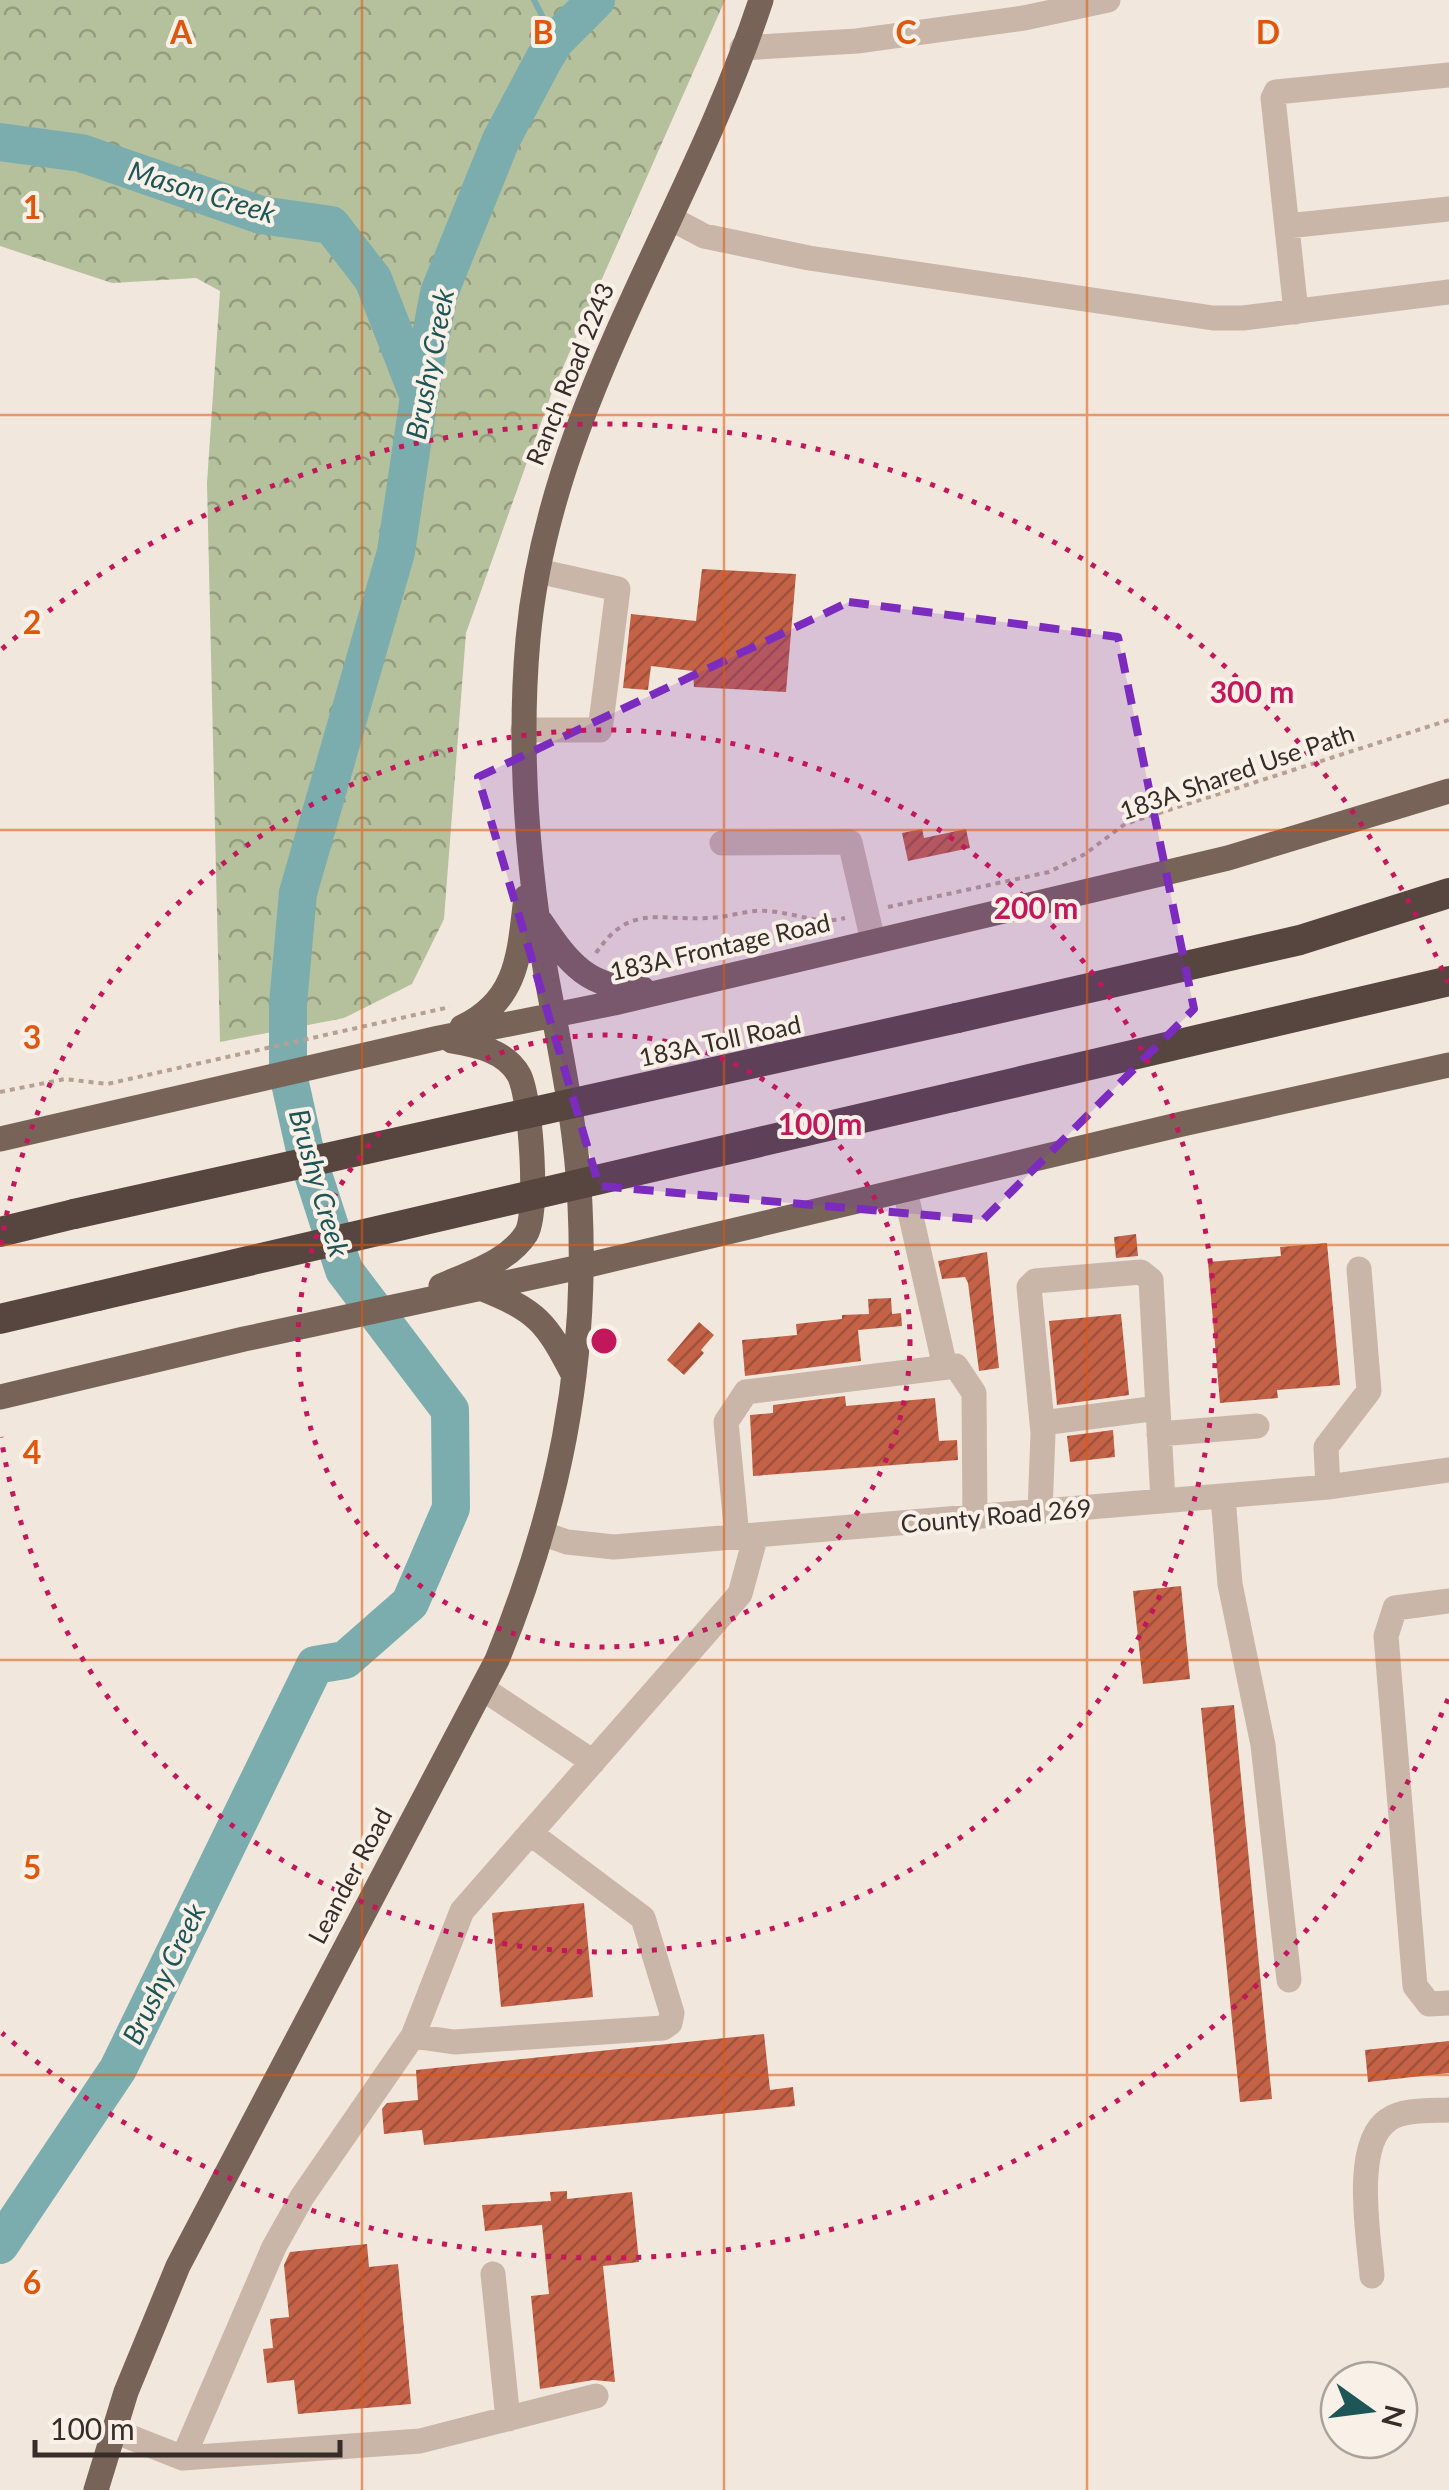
<svg xmlns="http://www.w3.org/2000/svg" width="1449" height="2490" viewBox="0 0 1449 2490" font-family="Lato,sans-serif">
  <style>
    .forest { fill: url(#forest-crowns) }
    .lines { fill: none; stroke-linecap: round; stroke-linejoin: round }
    .stream { stroke: #7badae; stroke-width: 6 }
    .river { stroke: #7badae; stroke-width: 38 }
    .building { fill: url(#building-hatch) }
    .path { stroke: #b5a092; stroke-width: 4; stroke-dasharray: 5 5; stroke-linecap: butt }
    .minor { stroke: #c9b6a8; stroke-width: 25 }
    .major { stroke: #786359; stroke-width: 25 }
    .highway { stroke: #57463f; stroke-width: 30 }
    .highway-bridge { stroke: #57463f; stroke-width: 30 }
    .marked { fill: #7b2cbf; fill-opacity: 0.2; stroke: #7b2cbf; stroke-width: 8; stroke-dasharray: 20 12; stroke-linejoin: round }
    .grid { fill: none; stroke: #df570d; stroke-width: 2.5; stroke-opacity: 0.55 }
    .ring { fill: none; stroke: #c2185b; stroke-width: 5; stroke-dasharray: 5 10 }
    .labels { text-anchor: middle; stroke-width: 8; stroke-linejoin: round; paint-order: stroke }
    .street-label { font-size: 25px; fill: #362c28; stroke: #f9f1e8 }
    .water-label { font-size: 28px; font-style: italic; fill: #1e5557; stroke: #f9f1e8 }
    .grid-label { font-size: 32px; text-anchor: middle; font-weight: bold; fill: #df570d; stroke: #f9f1e8; stroke-width: 8; stroke-linejoin: round; paint-order: stroke }
    .centre { fill: #c2185b; stroke: #f9f1e8; stroke-width: 5 }
    .ring-label { font-size: 30px; text-anchor: middle; font-weight: bold; fill: #c2185b; stroke: #f9f1e8; stroke-width: 8; stroke-linejoin: round; paint-order: stroke }
  </style>
  <defs>
    <pattern id="forest-crowns" width="20" height="18" patternUnits="userSpaceOnUse" patternTransform="scale(2.5)"><rect width="20" height="18" fill="#b5c09c"/><path d="M2 6a3 3 0 1 1 6 0M12 15a3 3 0 1 1 6 0" fill="none" stroke="#949c7f"/></pattern>
    <pattern id="building-hatch" width="6" height="6" patternUnits="userSpaceOnUse" patternTransform="scale(2.5)"><rect width="6" height="6" fill="#c46247"/><path d="M-1 1l2-2M0 6l6-6M5 7l2-2" fill="none" stroke="#a0513b"/></pattern>
  </defs>
  <rect width="100%" height="100%" fill="#f1e7dc"/>
  <path class="forest" d="M0 0H725L552 392 466 633 444 919 412 984 344 1018 220 1042 207 483 220 291 196 278 112 283 0 246Z"/>
  <g class="lines">
    <path class="stream" d="M534 0 555 41"/>
    <path class="river" d="M0 142 81 153 261 215 331 225 373 279 419 397
      M0 2245 118 2069 315 1665 345 1660 410 1603 451 1508 450 1410 344 1270 304 1146 288 1074V1004L298 893 396 552 419 397 439 293 501 140 544 59 555 41 596 0"/>
  </g>
  <path class="building" d="M702 569 796 574 786 692 694 687 693 671 651 666 648 690 623 688 631 614 696 621Z
    M922 829 924 838 966 829 970 848 908 861 902 833Z
    M1136 1234 1138 1256 1116 1258 1114 1237Z
    M1327 1243 1340 1385 1277 1390 1278 1398 1220 1403 1208 1262 1281 1256 1280 1247Z
    M987 1252 999 1368 979 1371 968 1283 965 1277 942 1279 938 1261Z
    M891 1298 892 1314 901 1313 902 1326 858 1330 861 1361 745 1376 742 1340 797 1335 796 1324 842 1319V1315L869 1314 868 1299Z
    M1121 1314 1129 1395 1057 1405 1049 1321Z
    M699 1322 714 1335 701 1350 704 1353 684 1375 667 1360Z
    M845 1396 846 1406 935 1398 939 1441 957 1440 958 1460 753 1476 750 1415 773 1413V1405Z
    M1113 1430 1115 1457 1070 1462 1067 1436Z
    M1181 1586 1190 1679 1143 1684 1133 1591Z
    M1234 1705 1272 2099 1240 2102 1201 1708Z
    M584 1903 593 1997 501 2007 492 1913Z
    M764 2034 770 2090 793 2087 795 2106 424 2145 422 2130 384 2134 382 2109 387 2103 418 2100 416 2070Z
    M1449 2041V2073L1368 2082 1365 2050Z
    M567 2191V2199L632 2192 639 2262 603 2266 615 2382 593 2380 540 2389 531 2296 549 2294 542 2225 485 2231 482 2205 551 2201 550 2192Z
    M367 2244 369 2267 398 2264 411 2404 298 2414 294 2380 267 2383 263 2349 273 2348 270 2319 289 2317 284 2265 290 2252Z"/>
  <g class="lines">
    <path class="path" d="M888 907 1049 872 1085 854 1125 824 1449 720
      M596 953C630 903 658 921 707 918 728 918 747 909 768 911 795 913 819 925 845 918
      M0 1092 65 1079 107 1084 450 1007"/>
    <path class="minor" d="M742 48 857 41 1024 18 1108 0
      M670 218 704 236 809 258 1213 318H1243L1449 292
      M1287 226 1449 209
      M1296 312 1273 98 1276 92 1449 75
      M523 730H600L618 589 538 571
      M722 843 850 842 873 941
      M905 1190 945 1367
      M1042 1423 1158 1408
      M1159 1434 1257 1426
      M1328 1487 1326 1447 1369 1391 1359 1269
      M1223 1496 1230 1584 1263 1745 1289 1980
      M1040 1512 1043 1433 1029 1287 1035 1281 1141 1272 1151 1280 1163 1501
      M544 1534 567 1542 614 1547 1328 1487 1449 1470
      M737 1536 726 1422 746 1392 956 1366 974 1393 975 1518
      M1449 1601 1395 1608 1386 1636 1415 1986 1429 2004 1449 2003
      M482 1688 593 1762
      M413 2036 454 2042 663 2028 670 2023 672 2013 643 1918 530 1833
      M493 2274 508 2419
      M1372 2276C1369 2238 1352 2144 1388 2120 1403 2109 1431 2111 1449 2110
      M112 2430 183 2458 420 2441 596 2396
      M183 2458 274 2247 302 2197 413 2036 462 1911 740 1594 756 1535"/>
    <path class="major" d="M541 922C569 964 589 989 643 989
      M462 1027C519 1000 519 953 526 897
      M0 1139 439 1038 614 1003 1228 858 1449 791
      M441 1286C470 1273 508 1262 526 1234 539 1213 531 1098 519 1075 506 1051 476 1045 452 1041
      M480 1288C538 1311 546 1322 574 1376
      M0 1397 244 1339 580 1267 1182 1124 1449 1065
      M96 2490 126 2392 178 2266 497 1660C558 1511 588 1367 580 1205 577 1128 560 1050 546 974 527 863 518 752 528 639 549 407 690 217 761 0"/>
    <path class="highway" d="M957 1018 1300 940 1449 893
      M953 1097 1449 981
      M0 1232 74 1214
      M0 1319 98 1296"/>
    <path class="highway-bridge" d="M74 1214 957 1018
      M98 1296 953 1097"/>
  </g>
  <path class="marked" d="M849 602 1118 637 1194 1009 983 1220 599 1186 478 777Z"/>
  <path class="grid" d="M362 0V2490M724 0V2490M1087 0V2490M0 415H1449M0 830H1449M0 1245H1449M0 1660H1449M0 2075H1449"/>
  <g class="ring">
    <circle cx="604" cy="1341" r="306"/>
    <path d="M1 1245A611 611 0 1 1 1 1437"/>
    <path d="M1448 1699A917 917 0 0 1 2 2033M2 649A917 917 0 0 1 1448 983"/>
  </g>
  <g class="labels">
    <g class="street-label">
      <text transform="translate(570 374) rotate(-68)" y="9">Ranch Road 2243</text>
      <text transform="translate(1237 772) rotate(-19)" y="9">183A Shared Use Path</text>
      <text transform="translate(720 947) rotate(-13)" y="9">183A Frontage Road</text>
      <text transform="translate(720 1041) rotate(-12)" y="9">183A Toll Road</text>
      <text transform="translate(996 1516) rotate(-5)" y="9">County Road 269</text>
      <text transform="translate(350 1876) rotate(-62)" y="9">Leander Road</text>
    </g>
    <g class="water-label">
      <text transform="translate(202 192) rotate(17)" y="10">Mason Creek</text>
      <text transform="translate(430 364) rotate(-79)" y="10">Brushy Creek</text>
      <text transform="translate(319 1183) rotate(74)" y="10">Brushy Creek</text>
      <text transform="translate(164 1974) rotate(-64)" y="10">Brushy Creek</text>
    </g>
  </g>
  <g class="grid-label">
    <text x="181" y="44">A</text>
    <text x="543" y="44">B</text>
    <text x="906" y="44">C</text>
    <text x="1268" y="44">D</text>
    <text x="32" y="219">1</text>
    <text x="32" y="634">2</text>
    <text x="32" y="1049">3</text>
    <text x="32" y="1464">4</text>
    <text x="32" y="1879">5</text>
    <text x="32" y="2294">6</text>
  </g>
  <circle cx="604" cy="1341" r="15" class="centre"/>
  <g class="ring-label">
    <text x="1252" y="703">300 m</text>
    <text x="1036" y="919">200 m</text>
    <text x="820" y="1135">100 m</text>
  </g>
  <g transform="translate(1369 2410) rotate(104)"><circle r="48" fill="#f9f1e8" stroke="#aba29b" stroke-width="2.5"/>
  <path d="M0-8L18 38L0 25L-18 38Z" fill="#1e5557"/>
  <text y="-15" font-size="28" font-weight="bold" text-anchor="middle" fill="#362c28">N</text>
  </g>
  <path d="M35 2440v15h305v-15" fill="none" stroke="#362c28" stroke-width="5"/>
  <text x="50" y="2440" font-size="30" fill="#362c28" stroke="#f9f1e8" stroke-width="8" paint-order="stroke">100 m</text>
</svg>
